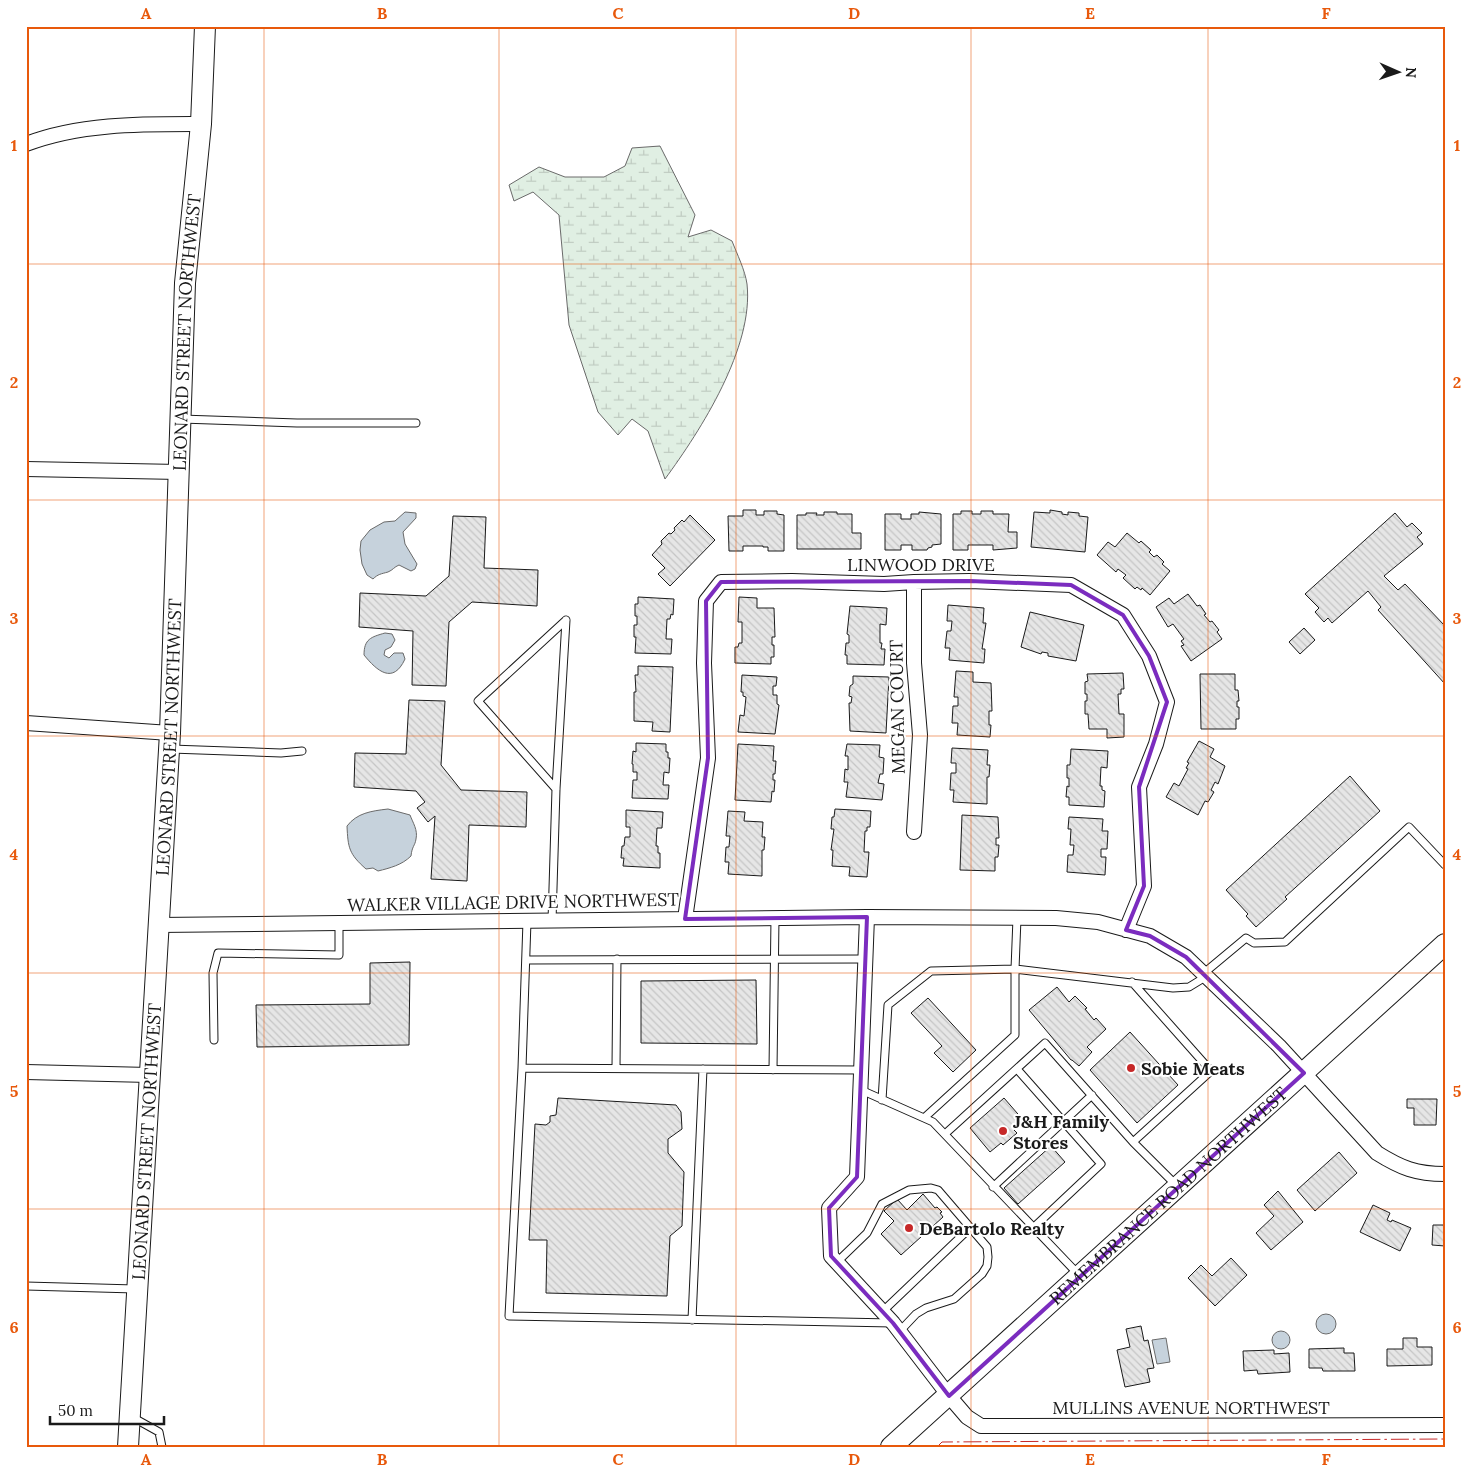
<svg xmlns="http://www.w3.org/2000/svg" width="1471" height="1473" viewBox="0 0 1471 1473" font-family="Lora,serif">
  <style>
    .wetland { fill: url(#wetland-marsh); stroke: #6a6a6a }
    .water { fill: #c6d2dc; stroke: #6a6a6a }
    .building { fill: url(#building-back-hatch); stroke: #1a1a1a }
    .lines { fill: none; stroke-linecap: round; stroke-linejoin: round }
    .service-casing { stroke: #1a1a1a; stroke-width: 9 }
    .minor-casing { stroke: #1a1a1a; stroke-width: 16 }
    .secondary-casing { stroke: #1a1a1a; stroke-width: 22 }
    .service { stroke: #fff; stroke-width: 7 }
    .minor { stroke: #fff; stroke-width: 14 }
    .secondary { stroke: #fff; stroke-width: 20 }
    .power { stroke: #c62828; stroke-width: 1; stroke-dasharray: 18 4 2.5 4; stroke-linecap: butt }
    .marked { fill: none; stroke: #7b2cbf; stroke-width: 4; stroke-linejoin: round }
    .grid { fill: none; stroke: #e8590c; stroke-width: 1; stroke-opacity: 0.55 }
    .poi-dot { fill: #c62828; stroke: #fff; stroke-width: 2 }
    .labels { text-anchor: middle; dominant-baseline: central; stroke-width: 4; stroke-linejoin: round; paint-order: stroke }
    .street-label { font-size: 18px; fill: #1a1a1a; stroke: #fff }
    .poi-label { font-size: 18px; font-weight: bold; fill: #1a1a1a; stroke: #fff; text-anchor: start }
    .neatline { fill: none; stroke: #e8590c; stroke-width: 2 }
    .grid-label { font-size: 16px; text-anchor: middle; font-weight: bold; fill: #e8590c }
  </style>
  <defs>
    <pattern id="wetland-marsh" width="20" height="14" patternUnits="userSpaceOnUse" patternTransform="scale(1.25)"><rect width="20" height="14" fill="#e0efe3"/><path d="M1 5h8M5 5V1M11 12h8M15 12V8" fill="none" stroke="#c0ccc2"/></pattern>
    <pattern id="building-back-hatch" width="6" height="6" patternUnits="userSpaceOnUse" patternTransform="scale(1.25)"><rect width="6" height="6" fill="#e6e6e6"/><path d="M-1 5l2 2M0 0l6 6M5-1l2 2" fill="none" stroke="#c5c5c5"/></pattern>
  </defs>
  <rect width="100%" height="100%" fill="#fff"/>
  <path class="wetland" d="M660 146 695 215 688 237 711 230 732 241C737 254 745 270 747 284 754 347 701 430 665 479L648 431 632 419 618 435 598 412 569 325 559 215 533 192 514 201 509 185 539 167 565 177H604L625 166 632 148Z"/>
  <path class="water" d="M405 512 416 513V518L403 532 405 544 417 564 415 569 411 571 399 565C394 567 393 570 388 572 381 574 378 574 373 579L367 575 362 564 360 550 361 541 370 530 384 522 395 521Z
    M385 633 392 634 395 640 391 647 385 650 384 655 389 658 394 653H403L405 659C393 685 377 671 364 655 364 639 371 637 385 633Z
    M388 809 410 815C413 823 418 830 416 839 415 846 412 846 411 856 402 865 390 868 378 871L373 868 366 869C349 854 348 848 347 826 357 813 371 811 388 809Z
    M1316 1324a10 10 0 1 1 20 0a10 10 0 1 1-20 0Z
    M1272 1340a9 9 0 1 1 18 0a9 9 0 1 1-18 0Z
    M1166 1338 1170 1362 1157 1364 1152 1340Z"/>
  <path class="building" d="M743 510H756V515H764V511H777V514L784 515V551H768V547H763V546H743V551H729L728 516H743Z
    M1050 510 1062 512V514L1068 515V512L1079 513V516L1088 517 1085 552 1031 547 1034 512 1050 513Z
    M961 511H972V514H981V511H993V514H1009L1008 532H1017V548L993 550V545H968V550H953V514H961Z
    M824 512H837V514H852V533H861V549H797V515H806V513H817L816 515H824Z
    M919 512 941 514V544L932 545V547L928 548 927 550H912V545H901V550H885V514H901V519H911V514H919Z
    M1395 513 1407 527 1412 523 1422 533 1417 537 1423 544 1384 576 1398 590 1405 584 1445 626V684L1378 610 1381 607 1368 591 1332 623 1328 618 1324 622 1315 612 1319 608 1305 594Z
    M690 515 715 540 670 586 658 574 665 568 652 555 662 544 661 541 669 533 671 534 675 530 674 528 682 520 684 522Z
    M453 516 486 517 484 568 538 570 537 606 472 602 449 622 446 686 412 685 413 631 359 627 360 593 426 596 449 576Z
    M1127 533 1139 543 1141 541 1151 550 1149 552 1154 557 1157 555 1164 562 1162 564 1170 571 1150 595 1142 588 1141 590 1137 587 1135 589 1123 578 1126 575 1118 569 1116 572 1097 555 1108 542 1115 547Z
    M1188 594 1197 606 1200 605 1206 614 1204 615 1210 622 1212 621 1219 630 1217 632 1222 639 1191 661 1181 646 1184 645 1181 641 1184 639 1173 624 1168 627 1156 607 1169 598 1174 604Z
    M638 597 674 599 673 615 671 614 670 619H667L666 639H672L671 654 635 653 636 637H634V625H637V616H635V604H638Z
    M739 597 757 598V608H774L775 637H772V645H774V657H771V664L735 663V647H738L739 643H742V622H738Z
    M948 605 984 608 983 623H986L982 649H985L984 663 949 660 950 648H945L947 631H951L952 621H947Z
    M850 606 887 608 886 625 880 624V643H882L881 649H885L884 665 847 664V655H845L846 643H849V635L847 634Z
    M1030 612 1084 625 1076 661 1048 656V653L1042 652 1041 654 1021 647Z
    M1304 628 1315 640 1300 654 1289 642Z
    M638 666 673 667 670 732 652 731 653 722 634 721V692H636L635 675H638Z
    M956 671 973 672V682L991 683 992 711H989V725H991L990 737 957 735 958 723H952L953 706H958V697H954Z
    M1123 673 1124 689H1121V694H1118L1119 714H1124V737L1107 738V729H1089L1088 714H1085V701H1087V694H1085V682L1088 681 1087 674Z
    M1200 674H1235V690H1238L1239 701H1237V707H1239V719H1236V729H1201Z
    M742 675 777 677 776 686H773V695H777V704L779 705 775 734 738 732 740 715 744 716 746 697 743 696V692H741Z
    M853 676 889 677 886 733 850 731 849 703H851L852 697 849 696 850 686 853 684Z
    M409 700 445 701 441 765 461 790 527 792 526 827 469 825 467 881 431 879 435 816 428 822 417 808 425 802 416 791 354 787 355 753 406 754Z
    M1199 741 1214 749 1210 757 1225 766 1218 784 1215 782 1211 790 1214 792 1208 802 1205 801 1198 815 1166 797 1174 783 1179 786 1188 769 1186 768 1189 763 1187 762Z
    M636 743 666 744V752H668V758H670L669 773 664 772 663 785H669L668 799 632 798 633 780H637V772H633V764H632L633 751 636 752Z
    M738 744 774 746 773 761H776L775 774H773V780H775L774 792 772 791 771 802 735 800Z
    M847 744 880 745 879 757 884 758 883 774H880L878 783 884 784 882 800 846 797 848 782H844L845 769 848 770V756H845Z
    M952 748 988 750 987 765H990L989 777H987V804L953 802 954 790H950L951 773H956V763H951Z
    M1071 749 1108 751 1107 768 1101 767 1100 786H1102V790L1105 791 1104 807 1069 805V797H1066L1067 786 1069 787V778H1067V765H1070Z
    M1350 776 1380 811 1285 897 1287 899 1256 927 1246 916 1248 914 1226 890Z
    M835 809 871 811 870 827H867V831H865L864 852H869L867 877 849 876 850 867 832 866 833 850H831L834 829H831L832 817H834Z
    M626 810 663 812 662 828H657L656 846H658V853H660V868L623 866 624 858H621L622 846H624L625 837H630V827H626Z
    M728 811 745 812 744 821 763 822 762 837H765L764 850H762V876L728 874 729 862H725L726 847H729L730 836H726Z
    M962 815 998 817 999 838H996V845H999L998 857H995V871L960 870Z
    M1069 817 1103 819 1102 831H1108L1107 849H1101V857H1106L1105 875 1067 872 1068 855H1073L1074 845H1070L1071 829H1068Z
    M410 962 409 1045 257 1047 256 1005 370 1004V963Z
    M756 980 757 1044 641 1043V981Z
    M1057 987 1069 1002 1075 996 1087 1008 1085 1009 1094 1020 1096 1018 1106 1029 1087 1047 1092 1052 1079 1066 1072 1060H1071L1029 1010Z
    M928 998 976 1050 953 1072 934 1053 942 1046 911 1013Z
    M1130 1032 1178 1085 1137 1123 1090 1070Z
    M558 1098 676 1105 681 1112 682 1129 668 1139V1153L684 1172 682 1226 670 1236 667 1296 546 1293 547 1240H529L535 1124 546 1125 550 1122V1116L556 1115Z
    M1004 1098 1024 1121 1014 1130 1017 1133 1003 1145 1001 1143 990 1152 970 1128Z
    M1407 1099H1437L1436 1125H1414V1108H1407Z
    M1051 1146 1065 1162 1018 1204 1004 1188Z
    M1339 1152 1357 1173 1315 1211 1297 1190Z
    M1278 1191 1303 1222 1271 1250 1256 1233 1274 1216 1264 1205Z
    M923 1194 935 1208 937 1207 942 1212 940 1213 943 1217 901 1255 881 1234 894 1221 884 1211 897 1199 907 1210Z
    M1373 1205 1390 1213 1387 1220 1391 1222 1392 1220 1411 1228 1400 1251 1360 1232Z
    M1433 1225H1445V1246L1432 1245Z
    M1231 1258 1247 1275 1215 1306 1188 1278 1201 1265 1212 1276Z
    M1141 1326 1144 1341 1148 1340 1154 1368 1147 1369 1150 1382 1125 1387 1117 1350 1130 1347 1126 1329Z
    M1403 1338H1417V1347H1432V1365L1387 1366V1349H1403Z
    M1344 1348V1353H1354L1355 1371H1323L1322 1368H1309V1349Z
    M1274 1350V1354L1289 1353 1290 1372 1258 1374 1257 1370 1244 1371 1243 1351Z"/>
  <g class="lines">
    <g class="service-casing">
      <path id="service" d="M181 419 297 423H416
        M171 749 281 753 302 751
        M556 789 478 701 566 620
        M1017 918 1015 969 1173 988 1189 987 1207 976
        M527 921 522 1068 509 1316 893 1323
        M552 921 556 789 566 620
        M526 960 866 959
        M1204 973 1246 938 1254 943 1285 942 1409 827 1445 865
        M1132 982 1211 1071 1133 1142 1177 1186
        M214 1040 213 973 218 953 339 955V923
        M522 1068 862 1070
        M616 1068 617 959
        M1017 1069 1101 1164 1033 1228
        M773 1070 775 918
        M861 1090 933 1122 1078 1274
        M882 1100 888 1005 931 971 1015 969V1035L924 1118
        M945 1134 1045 1043 1133 1142
        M993 1187 1092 1095
        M837 1262 867 1233 882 1204 909 1190 931 1188 938 1190 987 1247 988 1257 987 1266 982 1274 954 1299 926 1308 916 1314 899 1332
        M26 1286 135 1289
        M882 1312 970 1228
        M692 1320 703 1069
        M132 1417 159 1432 162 1447"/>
    </g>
    <g class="minor-casing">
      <path id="minor" d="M26 144C81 123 143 124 201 124
        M26 469 179 472
        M26 723 170 733
        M914 832 920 735 914 663V582
        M867 917 857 1177 829 1208 831 1256 893 1323 949 1396 967 1417 981 1426H997L1445 1425
        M685 919 708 758 704 663 706 601 721 582 792 581 884 584 914 582 970 581 1071 585 1123 615 1149 656 1167 702 1156 744 1139 787 1144 886 1126 930
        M158 925 867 917 1056 918 1098 922 1150 936 1186 957 1279 1046 1377 1153C1401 1168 1416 1174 1445 1174
        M26 1072 149 1075"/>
    </g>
    <g class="secondary-casing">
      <g id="secondary">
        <path id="s1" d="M128 1447 170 733 185 283 201 124 205 26"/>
        <path id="s2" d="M891 1447 1445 944"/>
      </g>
    </g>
    <use href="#service" class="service"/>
    <use href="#minor" class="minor"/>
    <use href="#secondary" class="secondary"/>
    <path class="power" d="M937 1447 942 1442 1445 1439"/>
  </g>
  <path class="marked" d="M970 581 1071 585 1123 615 1149 656 1167 702 1139 787 1144 886 1126 930 1150 936 1186 957 1304 1073 949 1396 893 1323 831 1256 829 1208 857 1177 867 917 685 919 708 758 706 601 721 582Z"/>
  <path class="grid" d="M264 26V1447M499 26V1447M736 26V1447M971 26V1447M1208 26V1447M26 264H1445M26 500H1445M26 736H1445M26 973H1445M26 1209H1445"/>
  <g class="poi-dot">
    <circle cx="1131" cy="1068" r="5"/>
    <circle cx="1003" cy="1131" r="5"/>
    <circle cx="909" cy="1228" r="5"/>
  </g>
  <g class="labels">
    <g class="street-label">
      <text stroke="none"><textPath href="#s1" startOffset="1116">LEONARD STREET NORTHWEST</textPath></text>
      <text x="921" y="564">LINWOOD DRIVE</text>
      <text transform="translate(897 707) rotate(-91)">MEGAN COURT</text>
      <text stroke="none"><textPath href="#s1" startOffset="711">LEONARD STREET NORTHWEST</textPath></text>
      <text transform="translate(513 902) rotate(-1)">WALKER VILLAGE DRIVE NORTHWEST</text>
      <text stroke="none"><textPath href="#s1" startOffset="306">LEONARD STREET NORTHWEST</textPath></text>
      <text stroke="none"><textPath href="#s2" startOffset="374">REMEMBRANCE ROAD NORTHWEST</textPath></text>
      <text x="1191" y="1407">MULLINS AVENUE NORTHWEST</text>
    </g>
    <g class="poi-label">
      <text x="1141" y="1068">Sobie Meats</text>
      <text x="1013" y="1121">J&amp;H Family<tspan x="1013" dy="21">Stores</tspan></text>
      <text x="919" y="1228">DeBartolo Realty</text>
    </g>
  </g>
  <rect width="1471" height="1473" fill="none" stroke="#ffffff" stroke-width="55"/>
  <g transform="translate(1398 72) rotate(92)" stroke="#ffffff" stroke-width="4" paint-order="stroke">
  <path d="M0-4L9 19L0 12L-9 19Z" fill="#1a1a1a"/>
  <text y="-8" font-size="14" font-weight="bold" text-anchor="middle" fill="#1a1a1a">N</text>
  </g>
  <path d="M50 1416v8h114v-8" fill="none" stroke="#1a1a1a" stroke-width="2.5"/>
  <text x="58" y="1416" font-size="15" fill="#1a1a1a" stroke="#ffffff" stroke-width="4" paint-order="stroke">50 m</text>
  <rect x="28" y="28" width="1416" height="1418" class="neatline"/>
  <g class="grid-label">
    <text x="146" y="19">A</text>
    <text x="382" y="19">B</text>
    <text x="618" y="19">C</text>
    <text x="854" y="19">D</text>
    <text x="1090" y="19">E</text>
    <text x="1326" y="19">F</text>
    <text x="14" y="151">1</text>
    <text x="1457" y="151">1</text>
    <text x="14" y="388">2</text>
    <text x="1457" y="388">2</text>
    <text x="14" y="624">3</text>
    <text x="1457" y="624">3</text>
    <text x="14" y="860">4</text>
    <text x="1457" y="860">4</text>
    <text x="14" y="1097">5</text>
    <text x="1457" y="1097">5</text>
    <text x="14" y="1333">6</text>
    <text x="1457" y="1333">6</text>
    <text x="146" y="1465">A</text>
    <text x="382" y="1465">B</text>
    <text x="618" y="1465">C</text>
    <text x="854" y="1465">D</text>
    <text x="1090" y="1465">E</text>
    <text x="1326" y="1465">F</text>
  </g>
</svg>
